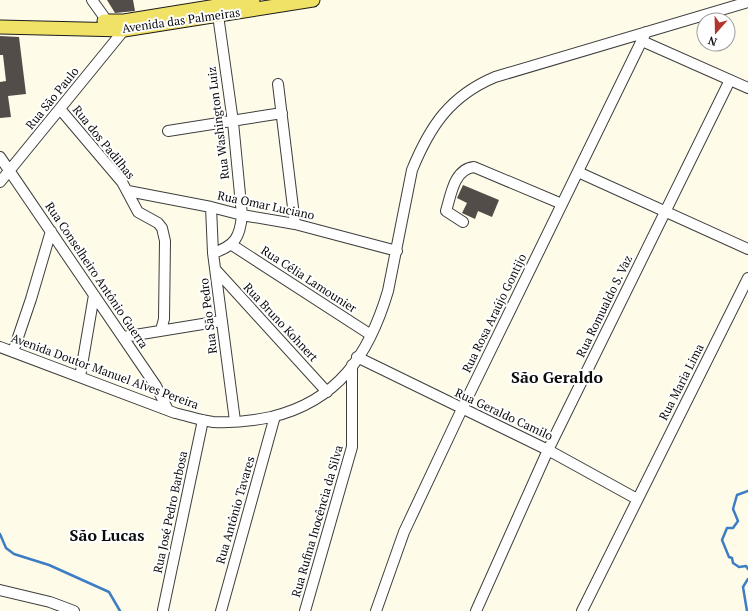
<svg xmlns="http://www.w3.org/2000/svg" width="748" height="611" viewBox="0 0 748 611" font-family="'PT Serif',serif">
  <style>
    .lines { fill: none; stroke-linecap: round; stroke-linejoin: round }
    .stream { stroke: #3d7dc4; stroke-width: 2.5 }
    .building { fill: #524d48 }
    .minor-casing { stroke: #3e3e3e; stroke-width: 12 }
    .major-casing { stroke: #1c1c1c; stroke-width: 15 }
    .minor { stroke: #fff; stroke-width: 10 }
    .major { stroke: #f0e167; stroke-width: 13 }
    .labels { text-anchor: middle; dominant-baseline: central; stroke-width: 4; stroke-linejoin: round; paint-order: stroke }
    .street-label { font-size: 12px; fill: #0b0b0b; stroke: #fff }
    .district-label { font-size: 16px; font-weight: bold; fill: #0b0b0b; stroke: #fff }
  </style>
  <rect width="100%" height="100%" fill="#fefce9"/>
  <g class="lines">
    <path class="stream" d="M748 491 737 495 733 509 738 521 733 528H727L722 540 729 557 732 558 733 563 739 567 746 566 748 569
      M0 534 6 548 14 554 49 565 109 592 120 611
      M747 611 743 587 748 579"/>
  </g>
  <path class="building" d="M107 0H133L135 11 115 13Z
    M0 36 19 37 26 94 8 96 11 117 0 118V82L6 81 3 55H0Z
    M463 185 499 200 492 217 478 211 475 219 462 213 467 203 457 198Z"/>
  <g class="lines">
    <g class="minor-casing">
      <path id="minor" d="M92 0 107 21
        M642 41 748 88
        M278 84 295 224
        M60 109 122 182 138 212 158 223 162 228 165 241 164 319 161 330
        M168 131 282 113
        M0 157 156 386 168 410
        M578 172 748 249
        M0 182 124 30
        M128 191 211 207 242 215 295 224 397 251
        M211 207 213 253 235 421
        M463 222 446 211C451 195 454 169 474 167L562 204
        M232 245 371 335
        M213 253C235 246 240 237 242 215L233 122 217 8
        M215 269 327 392
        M123 337 221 321
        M0 347 175 413C188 416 200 420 213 422 232 423 252 421 271 417 338 401 369 355 388 291L412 170C430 126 450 96 495 77L748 2
        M13 352 31 299 51 231
        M357 357 548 450 637 499
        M80 377 94 295
        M0 590 50 602 74 611
        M163 610 203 420
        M221 611 275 416
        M305 611 352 447V365
        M376 611 404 532 462 409 646 32
        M476 611 548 450 730 80
        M582 611 748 278"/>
    </g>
    <g class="major-casing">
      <path id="major" d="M104 21H124L253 0
        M0 27 124 30 313 0"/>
    </g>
    <use href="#minor" class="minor"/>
    <use href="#major" class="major"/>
  </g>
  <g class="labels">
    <g class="street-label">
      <text transform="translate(181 20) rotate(-8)">Avenida das Palmeiras</text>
      <text transform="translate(52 98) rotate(-51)">Rua São Paulo</text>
      <text transform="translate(218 123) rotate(-97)">Rua Washington Luiz</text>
      <text transform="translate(104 142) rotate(51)">Rua dos Padilhas</text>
      <text transform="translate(266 205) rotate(12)">Rua Omar Luciano</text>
      <text transform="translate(97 275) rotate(56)">Rua Conselheiro Antônio Guerra</text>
      <text transform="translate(309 279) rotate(33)">Rua Célia Lamounier</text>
      <text transform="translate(604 306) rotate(-64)">Rua Romualdo S. Vaz</text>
      <text transform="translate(494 313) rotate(-64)">Rua Rosa Araújo Gontijo</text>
      <text transform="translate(208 316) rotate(-97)">Rua São Pedro</text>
      <text transform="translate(281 322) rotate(47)">Rua Bruno Kohnert</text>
      <text transform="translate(105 371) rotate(20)">Avenida Doutor Manuel Alves Pereira</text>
      <text transform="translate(681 382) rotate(-63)">Rua Maria Lima</text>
      <text transform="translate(504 414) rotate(25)">Rua Geraldo Camilo</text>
      <text transform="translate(235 510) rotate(-74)">Rua Antônio Tavares</text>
      <text transform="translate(170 512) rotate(-78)">Rua José Pedro Barbosa</text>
      <text transform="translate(317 521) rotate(-74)">Rua Rufina Inocência da Silva</text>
    </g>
    <g class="district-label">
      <text x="557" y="377">São Geraldo</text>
      <text x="107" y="535">São Lucas</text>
    </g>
  </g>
  <g transform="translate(716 32) rotate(200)"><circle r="19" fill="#ffffff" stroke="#9d9d9d"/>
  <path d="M0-3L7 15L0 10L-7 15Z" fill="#b1372c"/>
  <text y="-6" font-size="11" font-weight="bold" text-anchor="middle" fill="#0b0b0b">N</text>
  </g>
</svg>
